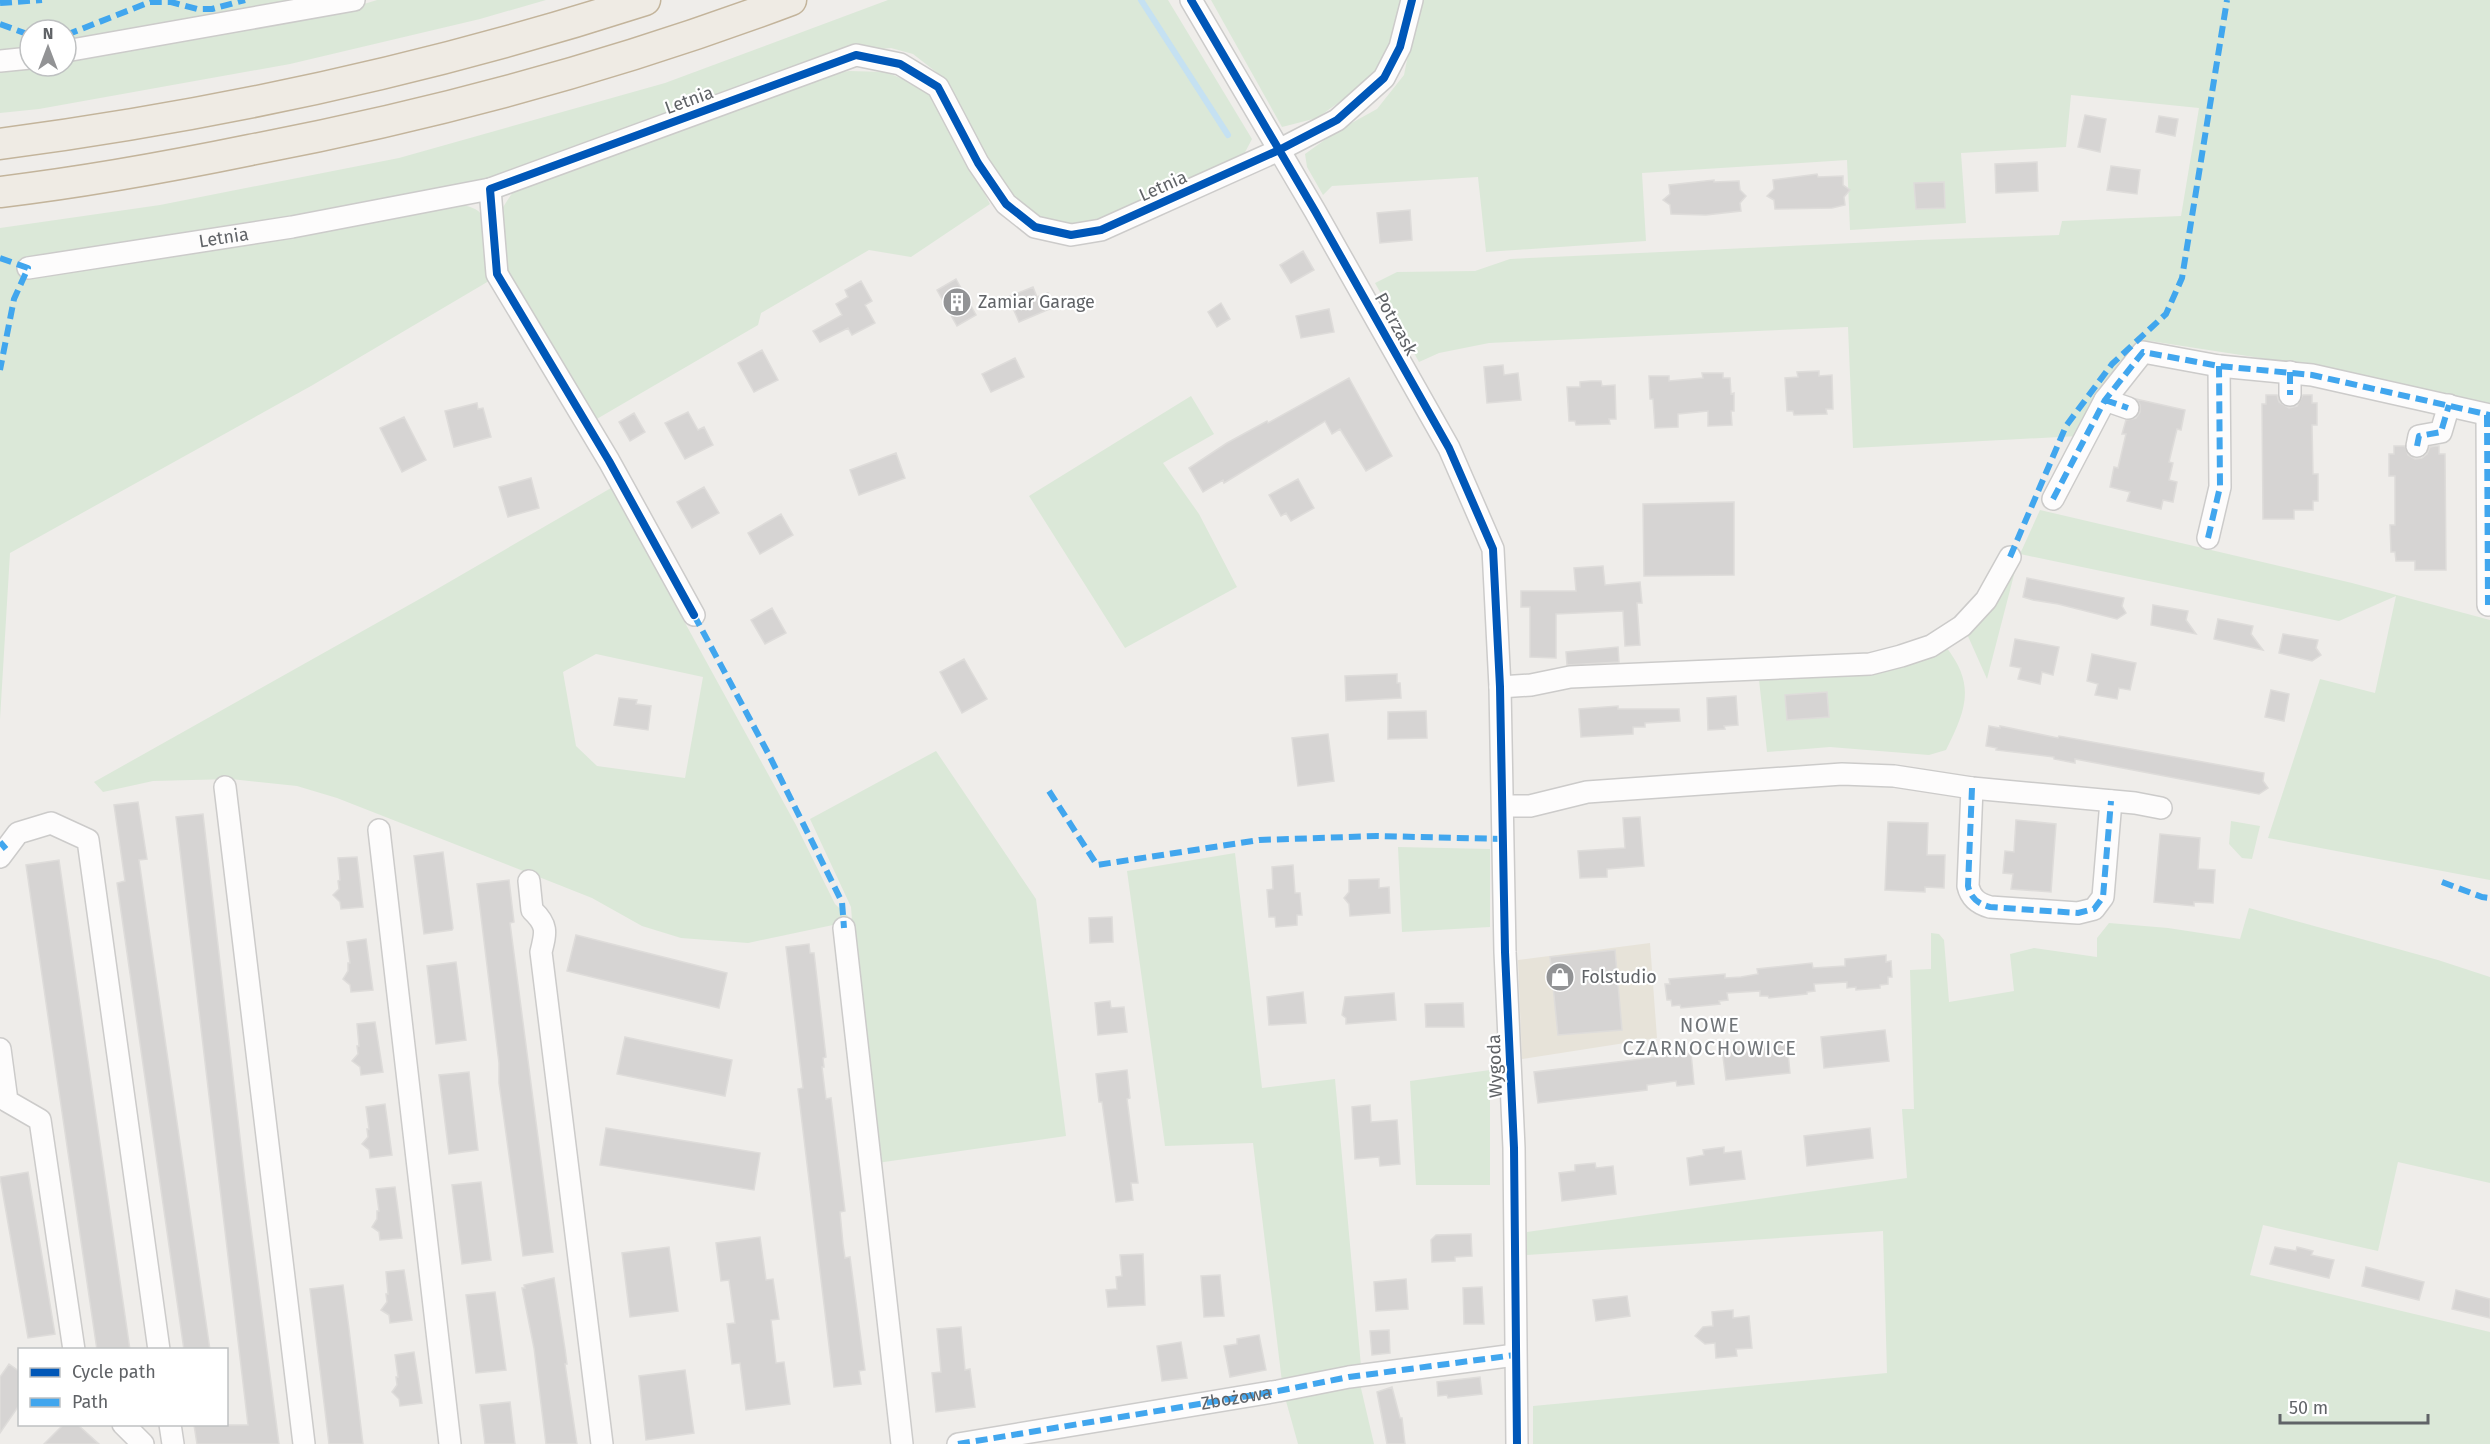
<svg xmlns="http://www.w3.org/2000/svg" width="2490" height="1444" viewBox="0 0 2490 1444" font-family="'Fira Sans',sans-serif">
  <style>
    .commercial { fill: #e7e3d9 }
    .green { fill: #dbe8d8; fill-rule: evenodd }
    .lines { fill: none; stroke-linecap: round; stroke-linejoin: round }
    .stream { stroke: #c5e1f2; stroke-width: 6 }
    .building { fill: #d6d4d3; stroke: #dedcda; stroke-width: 1.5 }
    .minor-casing { stroke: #cccbca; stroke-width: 24 }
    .highway-casing { stroke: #c3b49b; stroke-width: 33 }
    .minor { stroke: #fdfcfc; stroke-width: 21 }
    .highway { stroke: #efebe4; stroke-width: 30 }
    .quiet { stroke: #41a6ee; stroke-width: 6; stroke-dasharray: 12 6; stroke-linecap: butt }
    .cycleway-casing { stroke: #fff; stroke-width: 11 }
    .cycleway { stroke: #0057b8; stroke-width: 8 }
    .labels { text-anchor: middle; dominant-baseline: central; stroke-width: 4.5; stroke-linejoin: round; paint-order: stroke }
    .street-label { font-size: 18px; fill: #606367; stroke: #fff }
    .poi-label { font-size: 18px; fill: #606367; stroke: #fff; text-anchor: start }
    .neighbourhood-label { font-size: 20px; letter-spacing: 1.5px; fill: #717579; stroke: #fff }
  </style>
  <rect width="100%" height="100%" fill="#efedea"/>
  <path class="commercial" d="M1650 943 1657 1038 1522 1059 1518 960Z"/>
  <path class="green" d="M0 0H291L233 10 219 18 66 45V30H30V52L0 55Z
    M377 0H546L480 19 290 64 39 109 0 113V66H66V56L364 4Z
    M888 0H1168L1252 139 1242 158 1097 224H1052L1016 204 999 182 940 75 913 54 891 48 860 51 780 74 480 181 453 203C493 210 481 217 484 250 485 259 491 269 494 278L311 386 10 553 0 719V228L160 205 399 158 665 83Z
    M1211 0H1402L1388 57 1362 86 1317 118 1282 127Z
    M1419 0H2490V406L2344 371 2150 341 2092 408 2078 436 1853 448 1848 327 1489 343 1439 353 1419 362 1375 283 1397 272 1475 271 1510 259 1919 240 2059 235 2062 221 2181 216 2199 108 2071 95 2066 147 1961 153 1966 223 1850 230 1847 160 1642 173 1646 241 1486 252 1478 177 1332 186 1323 195 1307 167 1305 154 1337 131 1377 109 1404 75Z
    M849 71 886 72 919 86 938 103 990 204 911 257 869 250 761 313 758 325 595 420 502 261 500 212 514 190 819 76Z
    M1191 396 1214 434 1163 463 1199 514 1237 587 1125 648 1029 496Z
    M611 488 796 825 835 904 852 920 851 907 810 819 936 751 1036 899 1066 1136 877 1163 852 921 748 943 681 938 642 926 592 898 544 879 337 798 297 786 231 779 153 781 103 792 94 782 425 596ZM596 654 703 677 685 778 597 766 576 746 563 672Z
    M2040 510 2352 583 2490 620V880L2268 838 2320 679 2375 693 2396 596 2339 621 2020 554Z
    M2016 567 1987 679 1967 634Z
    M1946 647C1976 685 1966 710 1946 750L1929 755 1830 747 1767 752 1759 680 1873 667Z
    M2231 821 2260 826 2252 859 2242 858 2229 844Z
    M1398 847 1490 849V927L1402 932Z
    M1235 853 1262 1088 1335 1079 1361 1366 1282 1382 1253 1143 1165 1146 1127 871Z
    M2249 908 2438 960 2490 977V1183L2398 1162 2378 1251 2263 1225 2250 1275 2490 1332V1444H1533V1406L1887 1373 1883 1231 1527 1255V1232L1907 1178 1902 1109H1914L1910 970 1931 969V933L1939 934 1944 940 1949 1002 2014 991 2010 954 2034 948 2097 957V938L2109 923 2168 928 2240 939Z
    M1490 1070V1185H1416L1410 1081Z
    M1360 1384 1374 1444H1298L1286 1401Z"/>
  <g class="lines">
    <path class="stream" d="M1141 0 1228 135"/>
  </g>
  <path class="building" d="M2085 115 2106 119 2100 152 2078 147Z
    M2159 116 2178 119 2175 136 2156 132Z
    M2037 162 2038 191 1996 193 1995 164Z
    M2111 166 2140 170 2137 194 2107 190Z
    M1817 174 1818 177 1843 176V185L1850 190 1844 197 1845 205 1832 208 1775 209 1774 200 1767 196 1774 189 1773 180Z
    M1714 180V182L1739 181 1740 190 1746 196 1740 203 1741 211 1706 215 1671 214 1670 205 1663 200 1670 194 1669 185Z
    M1944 182 1945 208 1916 209 1914 183Z
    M1410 210 1412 240 1380 243 1377 213Z
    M1303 251 1314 270 1291 283 1280 265Z
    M956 279 976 315 957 326 937 290Z
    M861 281 872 301 865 305 875 323 852 335 848 328 820 342 813 331 842 315 836 304 848 297 845 290Z
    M1033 287 1037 297 1048 293 1054 307 1019 322 1008 297Z
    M1221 303 1230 319 1217 327 1208 312Z
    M1329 309 1334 332 1301 338 1296 316Z
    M762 350 778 380 754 392 738 363Z
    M1015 358 1024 377 991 392 982 374Z
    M1503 365 1504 375 1518 373 1521 400 1487 403 1484 367Z
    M1819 371V376L1832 375 1833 409H1826L1827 414 1794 415 1793 411H1787L1785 378 1798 377 1797 372Z
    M1702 373H1723V378H1730L1731 394 1734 393V411H1731L1732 425 1708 426V411L1678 414V427L1655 428 1653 399H1650L1649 376H1669V381L1703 378Z
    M1349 378 1392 456 1366 471 1340 429 1332 434 1325 421 1224 483 1223 480 1203 492 1189 468 1227 443 1267 421 1268 423Z
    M1591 381H1601L1602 386 1615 385 1616 419H1609L1610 424 1576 425 1575 421H1569L1567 387H1580V382Z
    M2266 395H2277L2279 402 2289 408 2297 406 2303 395H2312V403H2317V425H2312L2313 474H2318V501H2313V510H2294V519H2263L2262 404H2266Z
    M2136 399 2185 410 2181 430 2177 429 2169 462 2173 463 2169 480 2177 482 2173 502 2163 500 2161 509 2127 501 2130 492 2110 487 2114 467 2118 468 2126 434H2122L2126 420 2136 418 2140 412V405Z
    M477 403 478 409 483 408 491 437 454 447 445 411Z
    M688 412 698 430 704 427 713 445 685 459 665 423Z
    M634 413 645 432 630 441 619 422Z
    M404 417 426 460 402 472 380 428Z
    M2394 446H2405L2408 455 2415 459 2422 458 2427 454 2430 447 2435 446H2439V454H2445L2446 570H2415V561H2396L2395 552H2391L2390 525H2395V476H2389V454H2394Z
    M896 453 905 478 859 495 850 470Z
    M531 478 539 508 508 517 499 487Z
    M1298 479 1314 508 1291 521 1286 513 1281 516 1269 495Z
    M704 487 719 513 692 528 677 502Z
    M1734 502V575L1644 576 1643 504Z
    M781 514 793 535 760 554 748 533Z
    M1603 566 1605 585 1640 582 1642 603H1637L1640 645 1625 646 1623 611 1556 614V658L1530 657V607H1521V591H1576L1574 568Z
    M2027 578 2124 598 2122 606 2126 613 2117 619 2058 604 2033 600 2023 597Z
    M2153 605 2188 611 2186 620 2196 634 2151 625Z
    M772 608 786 633 765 644 751 620Z
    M2218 619 2253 626 2251 634 2263 650 2214 639Z
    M2283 634 2318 640 2316 648 2321 655 2312 661 2279 653Z
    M2015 639 2059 647 2053 675 2042 672 2040 684 2018 679 2021 668 2010 666Z
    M1618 647 1619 662 1567 665 1566 652Z
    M2092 654 2136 663 2130 690 2119 688 2117 699 2095 695 2098 684 2087 681Z
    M964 659 987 699 962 713 940 672Z
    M1397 674V683H1400L1401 698 1346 701 1345 676Z
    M2271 690 2289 694 2284 721 2265 717Z
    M1827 692 1829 717 1787 720 1785 695Z
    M1736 696 1738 725 1724 726 1725 729 1708 730 1707 698Z
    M619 698 637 700 636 704 651 706 648 730 614 725Z
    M1618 706V709H1679L1680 721 1645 723V727H1633V734L1581 737 1579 709Z
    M1426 711 1427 738 1388 739V712Z
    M1989 726 2000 728V726L2058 738 2059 736 2264 773 2263 781 2268 788 2259 794 2075 759V763L2054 759V757L1996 750 1997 748 1986 746Z
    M1328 734 1334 781 1298 786 1292 738Z
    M138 802 147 859 139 860 210 1350H184L117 883 125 881 114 805Z
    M203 814 245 1181 279 1444H197L194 1425H248L176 817Z
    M1640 817 1644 866 1607 869V877L1580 878 1578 851 1625 848 1623 818Z
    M2016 820 2056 824 2051 892 2011 889 2013 874 2003 873 2005 851 2014 852Z
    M1888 822 1928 823 1927 855H1945L1944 888 1925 887V892L1885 890Z
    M2160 834 2200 838 2198 869 2215 870 2213 903 2194 902V906L2154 902Z
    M443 852 453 928 452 930 424 934 414 856Z
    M357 857 363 907 341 909 340 902 333 895 339 889 338 881 340 880 338 858Z
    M59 860 84 1033 130 1350H97L51 1037 26 865Z
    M1293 865 1295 893H1300L1302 915H1297V925L1276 927 1275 917H1269L1267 890 1273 889 1272 867Z
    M1379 879V888L1389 887 1390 913 1350 916 1349 904 1344 898 1349 892V880Z
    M509 880 514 922 510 923 553 1252 523 1256 499 1083V1063L477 884Z
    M1112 917 1113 942 1090 943 1089 918Z
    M576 935 727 973 719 1008 567 971Z
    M366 939 373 990 351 992 350 985 343 979 348 971V963H350L347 942Z
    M809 944 810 953H814L826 1057 823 1058 824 1067H822L826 1099 831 1098 845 1211 840 1212 843 1244 845 1258 850 1257 865 1370 859 1371 861 1384 834 1387 798 1089 803 1088 786 947Z
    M1615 950 1622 1030 1558 1035 1550 957Z
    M1886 955V962L1891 961 1892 977H1888V984L1880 985V988L1856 990V987L1847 988V982L1814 984 1815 991 1807 992V994L1769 998 1768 996H1760V991L1727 993 1728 1000 1719 1001 1720 1004 1681 1008 1680 1005 1672 1006 1671 1000H1667L1665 984H1670L1669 979 1725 974V978L1741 977 1758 974 1757 969 1812 963 1813 968 1845 966V959Z
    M456 962 466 1040 436 1044 427 966Z
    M1303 992 1306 1023 1269 1025 1267 997Z
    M1394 993 1396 1020 1346 1024V1018L1342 1015 1345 997Z
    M1110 1001 1111 1008 1124 1007 1127 1032 1098 1035 1095 1003Z
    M1463 1003 1464 1027H1426L1425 1004Z
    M375 1022 383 1072 361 1075 360 1067 352 1061 358 1054 357 1046H359L357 1024Z
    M1885 1030 1889 1061 1824 1068 1821 1037Z
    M625 1037 732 1060 725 1096 617 1074Z
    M1787 1042 1790 1073 1726 1080 1722 1049Z
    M1691 1053 1694 1084 1677 1086 1676 1081 1647 1085V1090L1538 1103 1534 1072Z
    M1127 1070 1130 1098 1127 1099 1138 1183H1131L1133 1200 1116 1202 1102 1102H1099L1096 1074Z
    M469 1072 478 1150 449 1154 439 1075Z
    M385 1104 392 1155 370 1158 369 1150 362 1144 368 1137 367 1129H369L366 1107Z
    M1370 1105 1371 1122 1397 1120 1400 1164 1380 1166 1379 1157 1355 1159 1352 1107Z
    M606 1128 760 1153 754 1190 600 1165Z
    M1870 1128 1873 1158 1807 1166 1804 1136Z
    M1724 1147V1153L1741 1151 1745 1179 1690 1185 1687 1158 1704 1155 1703 1150Z
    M1595 1163 1596 1168 1613 1166 1616 1194 1562 1201 1559 1173 1575 1171V1165Z
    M28 1172 55 1334 28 1338 0 1177Z
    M481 1182 491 1260 462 1264 452 1185Z
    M395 1187 402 1238 380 1240 379 1232 372 1227 377 1219V1211H379L376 1189Z
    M1471 1234 1472 1256 1455 1257V1261L1432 1262 1431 1240 1436 1235Z
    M760 1237 766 1280 773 1279 779 1319 771 1320 776 1363 784 1362 790 1404 746 1410 740 1363 732 1364 727 1324 735 1323 729 1280 721 1281 716 1243Z
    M669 1247 678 1311 630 1317 622 1253Z
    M2275 1247 2296 1251 2297 1247 2313 1251 2311 1255 2334 1260 2329 1278 2270 1264Z
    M1143 1254 1145 1305 1108 1307 1106 1290 1117 1289 1116 1277 1122 1276 1120 1255Z
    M2366 1267 2424 1282 2419 1300 2362 1286Z
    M404 1270 412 1320 390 1323 389 1315 381 1310 387 1302 386 1294H388L386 1272Z
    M1220 1275 1224 1316 1204 1317 1201 1276Z
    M554 1278 565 1349 567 1364H565L577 1444H546L534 1348 522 1288H525L524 1285Z
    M1406 1279 1408 1309 1376 1311 1374 1282Z
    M343 1285 349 1329 363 1444H329L321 1378 310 1289Z
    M1482 1287 1484 1324H1464L1463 1288Z
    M2456 1290 2490 1299V1318L2452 1309Z
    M495 1292 506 1370 476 1373 466 1295Z
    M1627 1296 1630 1316 1596 1321 1593 1300Z
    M1733 1310V1318L1749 1316 1752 1348 1736 1349 1737 1356 1716 1358 1715 1343 1705 1344 1695 1336 1703 1327 1713 1326 1712 1312Z
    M961 1327 965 1370 970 1369 975 1407 936 1412 932 1373 941 1372 937 1329Z
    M1389 1330 1390 1353 1372 1355 1370 1331Z
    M1259 1335 1266 1370 1230 1377 1224 1346 1237 1344V1339Z
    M1181 1342 1187 1378 1162 1381 1157 1346Z
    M414 1352 422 1403 400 1406 399 1399 392 1392 397 1385 396 1377H398L395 1355Z
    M9 1364 20 1372V1404L0 1433V1377Z
    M685 1370 694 1433 646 1440 639 1376Z
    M1480 1377 1482 1394 1448 1398 1447 1395 1438 1396 1437 1382Z
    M1392 1387 1400 1418H1402L1405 1444H1387L1377 1392Z
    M510 1402 515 1444H485L480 1405Z
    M63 1425H78L99 1444H44Z"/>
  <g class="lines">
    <g class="minor-casing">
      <g id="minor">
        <path d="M1191 0 1315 211 1449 448 1493 549 1500 687 1505 952 1514 1148 1517 1444"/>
        <path d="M66 51 354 0"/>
        <path d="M0 61 30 58"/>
        <path d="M490 189 497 274 609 461 694 615"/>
        <path id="s1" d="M28 268 292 227 490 189 856 55 900 64 938 87 978 163 1006 204 1035 227 1071 235 1101 230 1279 150 1337 120 1384 78 1400 47 1412 0"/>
        <path d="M2290 372V395"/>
        <path d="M2105 400 2128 408"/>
        <path d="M2487 415 2488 605"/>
        <path d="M2417 446 2419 436 2441 432 2449 405"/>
        <path d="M2053 499 2105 400 2143 352 2219 366 2312 375 2490 415"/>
        <path d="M2208 538 2220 487 2219 366"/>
        <path d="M1500 687 1531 685 1570 677 1870 664 1901 656 1931 646 1962 626 1986 600 2010 557"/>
        <path d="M225 787 304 1444"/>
        <path d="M1972 788 1968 886C1971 899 1979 904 1990 907L2078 913 2094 909 2103 897 2111 801"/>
        <path d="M1504 806H1530L1587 792 1842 774 1894 776 1972 788 2135 803 2161 808"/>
        <path d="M379 830 450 1444"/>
        <path d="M0 857 18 833 51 823 88 840 159 1350"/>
        <path d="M529 881 532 910C548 925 546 932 541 952L602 1444"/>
        <path d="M844 928 902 1444"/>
        <path d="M0 1049 7 1101 40 1120 74 1350"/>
        <path d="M123 1424 143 1444"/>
        <path d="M170 1424 173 1444"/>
        <path id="s2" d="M958 1444 1278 1391 1349 1377 1515 1355"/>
      </g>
    </g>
    <g class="highway-casing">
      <path id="highway" d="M0 144C219 115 435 68 645 0
        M0 192C84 182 167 167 250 150 433 115 616 66 791 0"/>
    </g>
    <use href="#minor" class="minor"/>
    <use href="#highway" class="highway"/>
    <path class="quiet" d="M0 3 42 0
      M0 24 30 35
      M66 35 150 2H171L197 9H212L245 0
      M0 258 28 268 14 299 0 370
      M2290 372V395
      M2105 400 2128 408
      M2487 415 2488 605
      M2417 446 2419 436 2441 432 2449 405
      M2053 499 2105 400 2143 352 2219 366 2312 375 2490 415
      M2208 538 2220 487 2219 366
      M2010 557 2066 426 2112 364 2166 314 2182 278 2227 0
      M694 615 768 753 842 902 844 928
      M1972 788 1968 886C1971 899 1979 904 1990 907L2078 913 2094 909 2103 897 2111 801
      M1049 791 1097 865 1259 840 1377 836 1503 839
      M0 842 6 849
      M2442 882 2482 897 2490 898
      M958 1444 1278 1391 1349 1377 1515 1355"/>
    <g class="cycleway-casing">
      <path id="cycleway" d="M1191 0 1315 211 1449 448 1493 549 1500 687 1505 952 1514 1148 1517 1444
        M694 615 609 461 497 274 490 189 856 55 900 64 938 87 978 163 1006 204 1035 227 1071 235 1101 230 1279 150 1337 120 1384 78 1400 47 1412 0"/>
    </g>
    <use href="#cycleway" class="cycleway"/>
  </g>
  <defs>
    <g id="building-disc" transform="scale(1.5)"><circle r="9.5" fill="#929395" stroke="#fff"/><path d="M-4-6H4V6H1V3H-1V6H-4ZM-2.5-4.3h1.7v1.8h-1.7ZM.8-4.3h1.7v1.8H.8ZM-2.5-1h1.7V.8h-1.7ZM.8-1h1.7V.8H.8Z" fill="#fff"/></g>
    <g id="shop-disc" transform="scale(1.5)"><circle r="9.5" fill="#929395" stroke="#fff"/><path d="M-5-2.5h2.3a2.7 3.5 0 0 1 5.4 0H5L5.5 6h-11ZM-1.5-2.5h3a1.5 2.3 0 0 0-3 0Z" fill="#fff"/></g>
  </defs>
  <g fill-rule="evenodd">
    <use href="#building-disc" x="957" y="302"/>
    <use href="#shop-disc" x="1560" y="977"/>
  </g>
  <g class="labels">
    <g class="street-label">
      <text transform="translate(689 100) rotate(-20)">Letnia</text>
      <text transform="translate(1163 186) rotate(-24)">Letnia</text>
      <text stroke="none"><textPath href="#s1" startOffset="198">Letnia</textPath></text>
      <text transform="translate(1396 324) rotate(61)">Potrzask</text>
      <text transform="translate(1495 1066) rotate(-92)">Wygoda</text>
      <text stroke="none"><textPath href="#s2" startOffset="282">Zbożowa</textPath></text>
    </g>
    <g class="poi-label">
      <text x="978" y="302">Zamiar Garage</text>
      <text x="1581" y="977">Folstudio</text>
    </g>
    <g class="neighbourhood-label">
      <text x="1710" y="1025">NOWE<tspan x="1710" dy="23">CZARNOCHOWICE</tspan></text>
    </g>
  </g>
  <rect x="18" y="1348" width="210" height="78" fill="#ffffff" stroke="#bfc1c2" stroke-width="1.5"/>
  <rect x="30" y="1368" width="30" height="9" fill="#0057b8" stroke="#bfc1c2" stroke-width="1.5"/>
  <text x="72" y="1378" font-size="18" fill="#606367">Cycle path</text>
  <rect x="30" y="1398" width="30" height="9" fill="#41a6ee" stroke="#bfc1c2" stroke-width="1.5"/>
  <text x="72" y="1408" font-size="18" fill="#606367">Path</text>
  <g transform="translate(48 48)"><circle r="28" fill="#ffffff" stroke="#bfc1c2" stroke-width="1.5"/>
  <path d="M0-4.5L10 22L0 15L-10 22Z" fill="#929395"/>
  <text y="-9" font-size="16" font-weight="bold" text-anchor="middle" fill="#606367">N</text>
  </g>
  <path d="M2280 1414v9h148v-9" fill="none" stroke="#606367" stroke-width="3"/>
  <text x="2289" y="1414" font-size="18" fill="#606367" stroke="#ffffff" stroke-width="4.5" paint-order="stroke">50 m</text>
</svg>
